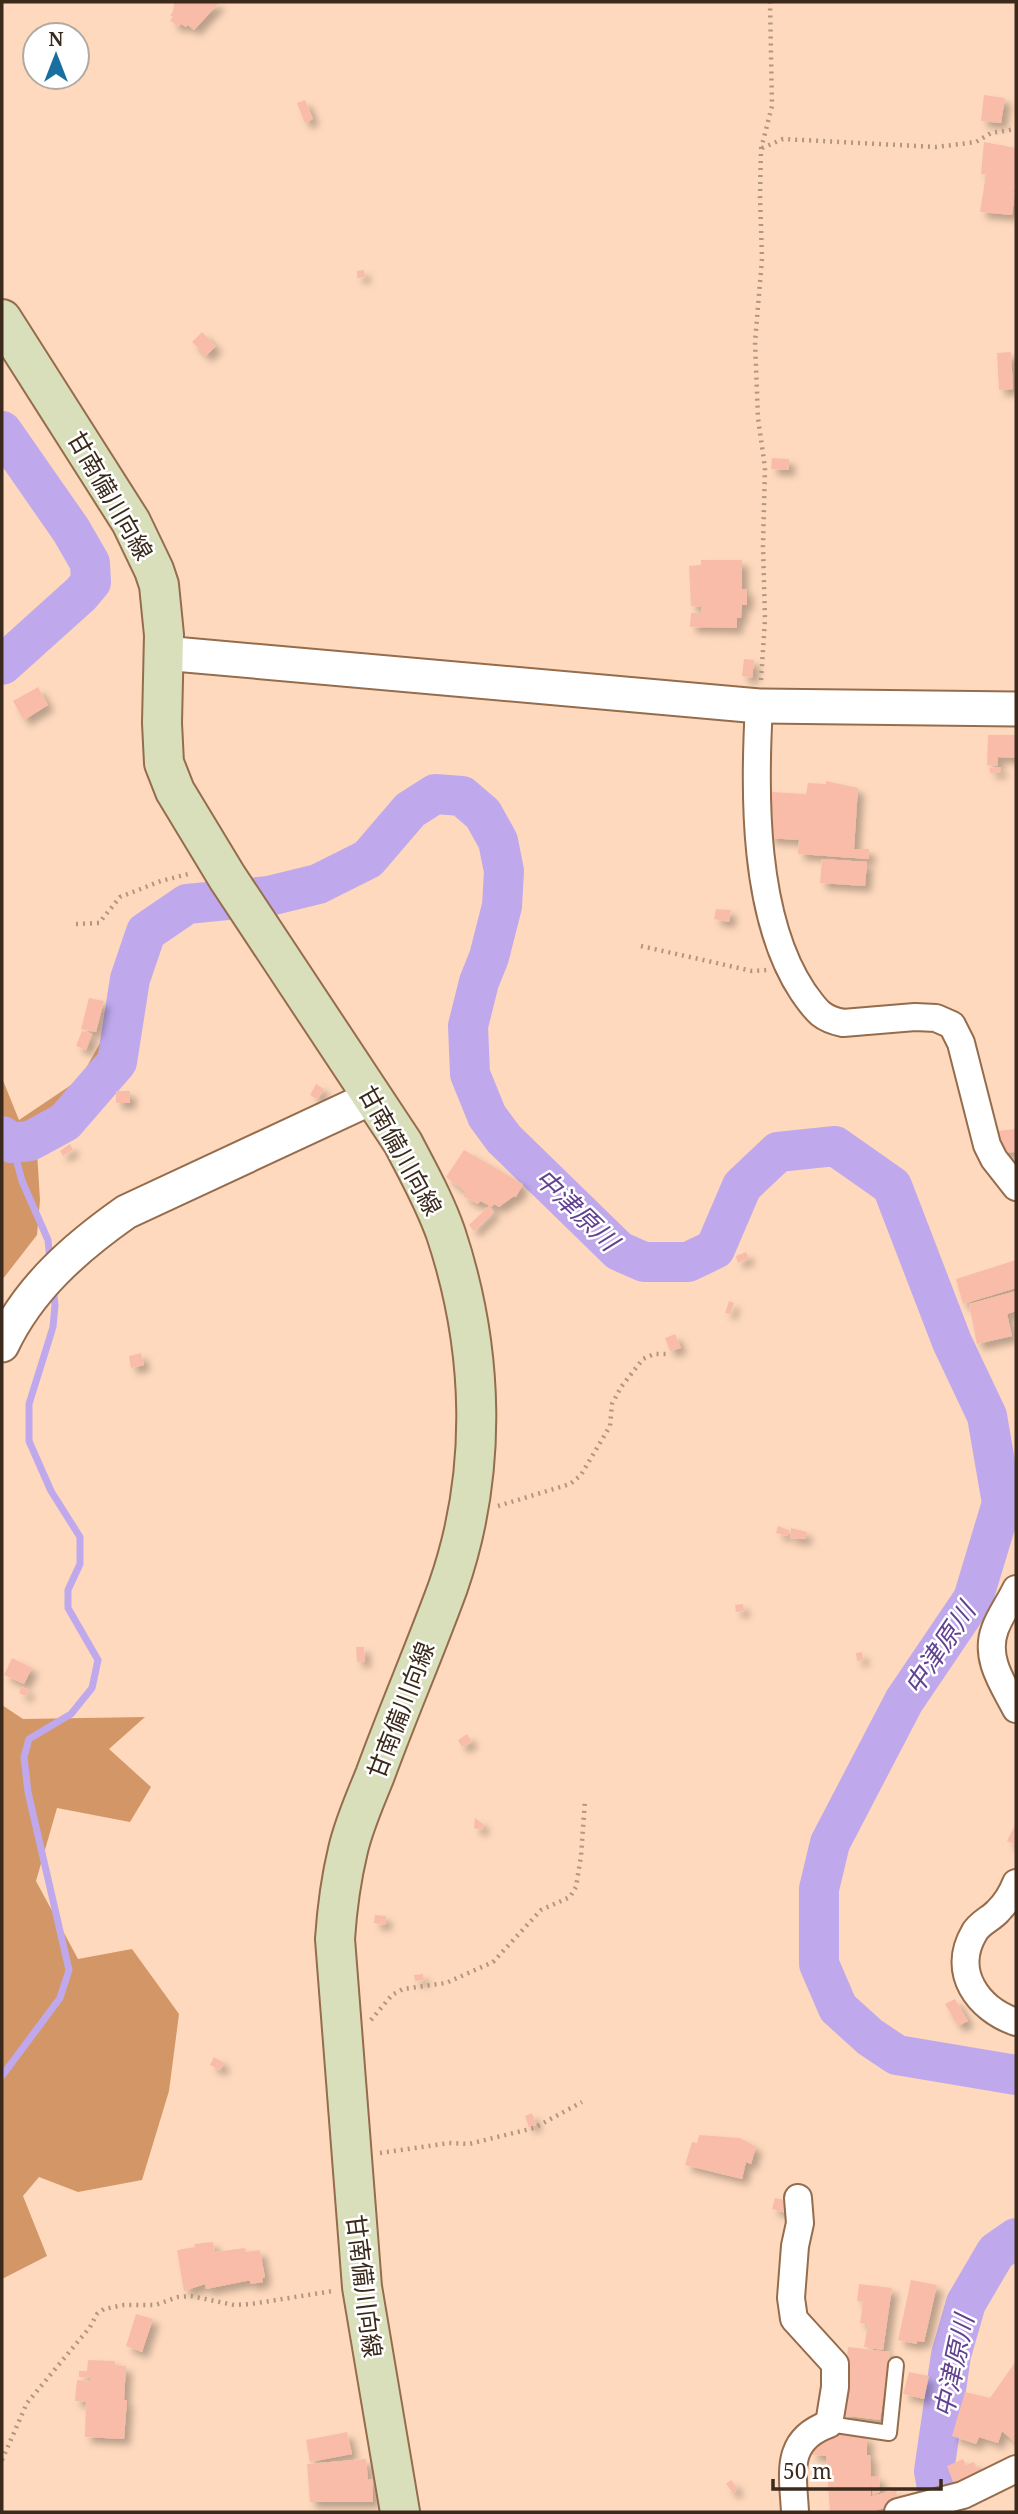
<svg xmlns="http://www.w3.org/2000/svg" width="1018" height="2514" viewBox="0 0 1018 2514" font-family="'Noto Serif','Noto Sans JP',serif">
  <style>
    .forest { fill: #d39767 }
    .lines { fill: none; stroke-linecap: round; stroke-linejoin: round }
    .stream { stroke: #bfa9ec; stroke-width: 7 }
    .river { stroke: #bfa9ec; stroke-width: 40 }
    .building { fill: #f9bca8; filter: url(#shadow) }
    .service-casing { stroke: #956c4c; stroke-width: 18 }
    .minor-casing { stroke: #956c4c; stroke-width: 30 }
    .tertiary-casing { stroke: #956c4c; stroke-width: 37 }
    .secondary-casing { stroke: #956c4c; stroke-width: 42 }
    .path { stroke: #b3967f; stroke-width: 4.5; stroke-dasharray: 2 5; stroke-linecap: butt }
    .service { stroke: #fff; stroke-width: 14 }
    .minor { stroke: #fff; stroke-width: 26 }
    .tertiary { stroke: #fff; stroke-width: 33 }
    .secondary { stroke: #d9dfbb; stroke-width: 38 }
    .labels { text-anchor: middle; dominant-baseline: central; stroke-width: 5; stroke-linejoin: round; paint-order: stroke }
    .street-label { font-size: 24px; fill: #3b2a1c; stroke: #fff }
    .water-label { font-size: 26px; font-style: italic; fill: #614291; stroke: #fff }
  </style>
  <defs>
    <filter id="shadow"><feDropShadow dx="6" dy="6" stdDeviation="3.5" flood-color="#0004"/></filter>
  </defs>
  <rect width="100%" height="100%" fill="#fed9bd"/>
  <path class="forest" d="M100 1043 106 1055 77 1097 36 1136 40 1200 37 1235 2 1280V1078L19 1120 80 1079Z
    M2 1705 23 1719 145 1717 109 1749 151 1787 130 1822 57 1808 36 1881 78 1959 132 1949 179 2014 169 2091 142 2180 78 2192 39 2177 23 2196 47 2256 2 2279Z"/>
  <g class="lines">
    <path class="stream" d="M12 1143 22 1181 48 1240 50 1261
      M2 2076 60 1998 69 1970 28 1792 24 1757 29 1739 71 1714 92 1688 98 1660 68 1608V1590L80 1564V1537L51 1491 29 1441V1404L53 1327 55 1305 53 1287"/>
    <path class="river" d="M2 431 71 530 90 563 91 582 81 594 2 665
      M2 1136 12 1143 30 1141 65 1122 117 1062 130 979 146 932 187 904 269 896 318 884 368 859 410 810 435 794 462 796 483 814 498 841 504 871 502 906 489 957 479 982 468 1026 470 1074 487 1116 504 1139 619 1251 644 1262H688L715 1249 742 1186 778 1152 835 1146 892 1186 952 1342 987 1416 1002 1503 973 1599 904 1701 830 1843 819 1889V1964L838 2008 870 2037 897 2055 1016 2075
      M941 2512 934 2471 951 2355 966 2303 996 2252 1016 2238"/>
  </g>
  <path class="building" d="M174 2H220L194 30 188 25 186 27 181 24 178 27 170 20 173 17 170 15 173 12Z
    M984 95 1005 98 1001 123 981 121Z
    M305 100 313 119 305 123 297 103Z
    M984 142 1016 148V191H1011L1015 192 1012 215 980 212 986 174H981Z
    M364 270 365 277 357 278V271Z
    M202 332 216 346 206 356 192 342Z
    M1011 352 1013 389 999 390 997 353Z
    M772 458 789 459V470L771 469Z
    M701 560H742V589H747V605H742L741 618H737V628L690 627 691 613H701V607L691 606 689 566 701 565Z
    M744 659 754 660 752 678 742 676Z
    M38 687 48 705 24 720 13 701Z
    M988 735H1016V758L998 757 997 766 987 765Z
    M1001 767V772L990 773V768Z
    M826 781 858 788 854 849H869V859L798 854 799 840 768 838 772 792 806 794 808 783 826 784Z
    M822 859 867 862 865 886 820 883Z
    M716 909 731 910 729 922 714 919Z
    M89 998 104 1001 96 1032 81 1029Z
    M82 1031 92 1034 86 1050 76 1046Z
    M316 1084 324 1089 317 1099 310 1095Z
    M116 1091H130V1103H116Z
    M1016 1129V1152L999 1153 996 1131Z
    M70 1144 73 1150 63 1156 60 1151Z
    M464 1150 523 1184 516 1197 514 1196 499 1207 494 1204 492 1207 480 1201 478 1204 463 1196 466 1192 446 1177Z
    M489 1206 494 1212 474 1231 469 1225Z
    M746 1252 749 1258 738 1263 736 1256Z
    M1016 1260V1288L963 1304 956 1279Z
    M1016 1291V1311L1007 1314 1012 1336 977 1344 969 1304Z
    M729 1301 734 1303 730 1314 725 1313Z
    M675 1334 681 1348 670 1351 665 1338Z
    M141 1353 144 1365 131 1368 129 1356Z
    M778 1526 789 1530 787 1536 776 1533Z
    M791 1528 807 1532 805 1539 790 1538Z
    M743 1604 744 1611 736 1612 735 1605Z
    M356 1647H364L365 1661 357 1662Z
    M862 1652 863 1660 857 1661 856 1653Z
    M12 1658 32 1668 24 1684 4 1675Z
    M21 1687 29 1690 26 1696 19 1693Z
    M467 1734 472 1742 462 1747 458 1740Z
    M475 1818 483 1824 482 1830 474 1828Z
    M1016 1823V1845L1007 1841Z
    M375 1915 386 1916 385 1925 374 1923Z
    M423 1974 424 1980 415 1981 414 1975Z
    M955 1999 968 2021 958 2026 945 2004Z
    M214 2057 224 2063 220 2070 210 2065Z
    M532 2113 536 2125 529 2127 525 2116Z
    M699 2135 740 2138 756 2147 751 2164 746 2162 742 2179 685 2165 692 2142 697 2143Z
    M775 2198 793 2202 790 2214 772 2209Z
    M213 2242 215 2252 245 2248 246 2252 260 2250 265 2278H262L263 2282 250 2284V2281H246L206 2289 205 2284 184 2291 177 2250 195 2247 194 2244Z
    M911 2280 937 2285 924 2342 917 2341V2344L898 2340Z
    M859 2284 892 2288 883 2350 864 2347 868 2324 860 2323 863 2302 857 2301Z
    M136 2314 153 2319 142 2352 126 2346Z
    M848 2347 890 2352 880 2420 842 2415Z
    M88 2360 115 2361V2366H126L124 2400H127L124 2439 85 2437 86 2402 75 2401 77 2380 90 2381 91 2378 79 2377V2371H87Z
    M1016 2361V2443L1002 2431 998 2443 979 2437 976 2444 952 2436 965 2392 990 2398Z
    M909 2372 929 2376 924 2399 903 2394Z
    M347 2432 352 2454 310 2462 306 2440Z
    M852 2433V2436H867V2455H870L871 2477 879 2476 880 2492 873 2495 871 2483V2495L868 2497 896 2490 899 2504 870 2512H830L826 2456 812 2455V2436Z
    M366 2459 368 2480 372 2479 373 2502H310L307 2464Z
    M963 2459 966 2465 974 2462 983 2480 956 2490 947 2466Z
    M731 2480 738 2489 733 2493 726 2484Z"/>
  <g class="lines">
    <g class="service-casing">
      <path id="service" d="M829 2424 889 2433 896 2365"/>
    </g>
    <g class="minor-casing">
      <path id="minor" d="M759 706C754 793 753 917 803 992 816 1010 820 1018 843 1023L915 1017 936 1018 952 1025 961 1043 987 1145 994 1159 1016 1187
        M1016 1589C1010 1602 1000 1615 995 1629 984 1658 1003 1684 1016 1709
        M1016 1883C1012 1893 1005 1904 998 1911 991 1919 979 1923 974 1933 951 1972 978 2009 1016 2022
        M795 2512C793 2473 784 2440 829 2424L835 2387V2364L794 2319 791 2298 795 2246 800 2223 798 2198
        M898 2512 963 2495 1016 2469"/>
    </g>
    <g class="tertiary-casing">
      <path id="tertiary" d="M163 653 759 706 1016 709
        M2 1345C29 1288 75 1248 126 1212L373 1097"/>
    </g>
    <g class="secondary-casing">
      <path id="secondary" d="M2 319 131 522 154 570 159 585 164 635 162 723 164 763 175 791 227 877 403 1143C418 1172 435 1202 446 1234 484 1349 488 1472 448 1587 425 1650 398 1712 375 1775 365 1800 354 1824 348 1850 341 1879 337 1909 335 1939L362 2287 400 2512"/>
    </g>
    <path class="path" d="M762 148 783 139 936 147 976 142 991 133 1016 129
      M761 680 765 620 763 546 765 468 758 418 755 342 762 259 760 196 761 149 772 106 770 2
      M76 924 99 923 120 897 161 881 192 873
      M641 946 752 971 767 970
      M498 1506 570 1484 581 1475 610 1426 612 1404 621 1387 643 1359 654 1354H666
      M371 2020 392 1995 403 1989 446 1983 493 1962 541 1910 570 1897 576 1887 581 1856 585 1800
      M380 2153 449 2143 469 2144 534 2128 582 2102
      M2 2460 27 2403 90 2327 97 2314 104 2309 124 2305H155L178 2297 191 2296 234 2305 251 2304 333 2291"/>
    <use href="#service" class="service"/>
    <use href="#minor" class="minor"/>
    <use href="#tertiary" class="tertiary"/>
    <use href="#secondary" class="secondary"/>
  </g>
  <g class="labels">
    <g class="street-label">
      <text transform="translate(111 495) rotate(60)">甘南備川向線</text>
      <text transform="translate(401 1150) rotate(61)">甘南備川向線</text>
      <text transform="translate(400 1710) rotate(-69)">甘南備川向線</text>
      <text transform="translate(365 2286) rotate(83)">甘南備川向線</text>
    </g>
    <g class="water-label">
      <text transform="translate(577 1209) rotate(44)">中津原川</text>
      <text transform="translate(939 1648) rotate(-56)">中津原川</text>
      <text transform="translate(953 2366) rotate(-78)">中津原川</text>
    </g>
  </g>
  <rect width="1018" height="2514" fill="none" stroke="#3b2a1c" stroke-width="7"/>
  <g transform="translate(56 56)"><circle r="33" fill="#ffffff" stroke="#b1aaa4" stroke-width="2"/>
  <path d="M0-5L12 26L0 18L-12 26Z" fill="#1970a0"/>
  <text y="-10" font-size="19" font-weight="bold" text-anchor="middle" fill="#3b2a1c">N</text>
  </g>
  <path d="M773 2479v10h168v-10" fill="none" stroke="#3b2a1c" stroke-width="3.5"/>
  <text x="783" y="2479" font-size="21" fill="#3b2a1c" stroke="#ffffff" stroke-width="5" paint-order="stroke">50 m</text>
</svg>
